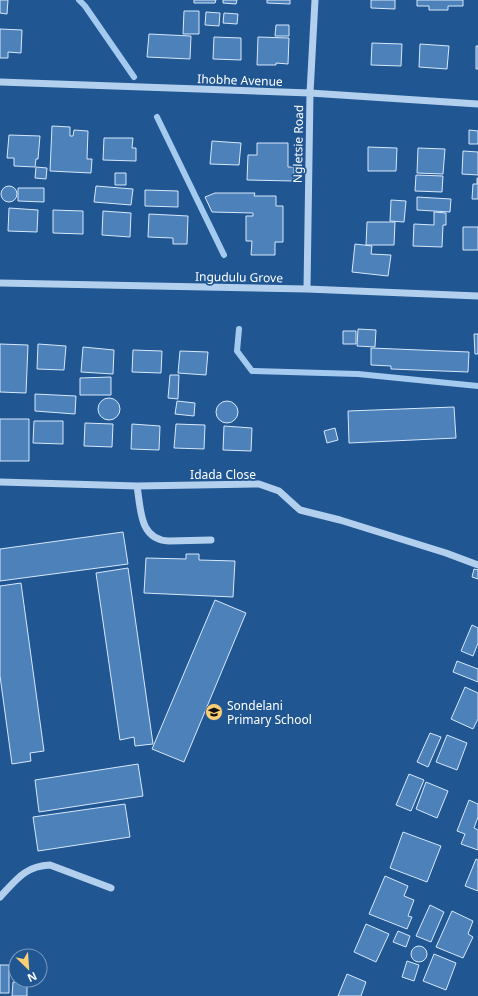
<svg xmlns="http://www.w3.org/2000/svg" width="478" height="996" viewBox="0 0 478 996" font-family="'Noto Sans',sans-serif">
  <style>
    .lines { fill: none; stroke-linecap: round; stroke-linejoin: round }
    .stream { stroke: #a5caef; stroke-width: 6 }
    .building { fill: #4d81ba; stroke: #d7e8fa }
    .minor { stroke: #b2cfed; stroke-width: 7 }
    .labels { text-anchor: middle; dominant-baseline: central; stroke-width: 3.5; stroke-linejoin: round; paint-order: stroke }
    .street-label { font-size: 12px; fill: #fff; stroke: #205692 }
    .poi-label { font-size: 12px; fill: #fff; stroke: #205692; text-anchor: start }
  </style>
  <rect width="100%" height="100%" fill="#205692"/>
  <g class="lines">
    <path class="stream" d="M79 0 85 6 134 77
      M157 117 224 255
      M239 329 237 351 252 371 358 374 478 386"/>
  </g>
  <path class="building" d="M0 0H8L7 14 0 13Z
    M194 0H216L215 3H194Z
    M223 0H237L236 4 223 3Z
    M267 0H290V4L267 3Z
    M371 0H395V9L371 8Z
    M417 0H463V6H448V10H429V6H417Z
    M184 11H199V34H183Z
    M206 12 220 13 219 26 205 25Z
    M224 13 238 14 237 24 223 23Z
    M276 25H289V36H275Z
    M0 29 22 30 21 53 8 52V58H0Z
    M149 34 191 36 190 59 147 57Z
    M214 37 241 38V60L213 59Z
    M258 37 289 38 288 64 276 63V65H257Z
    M372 43 402 44 401 66 371 65Z
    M420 44 449 46 447 69 419 67Z
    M476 46H478V69H476Z
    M52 126 70 127V136H73L74 130 88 131 87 159H92L91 173 50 171Z
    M469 130 478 131V144H469Z
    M9 135 40 136 38 159H36L35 167 14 166V158H7Z
    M104 138H133L132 148H136V161L103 160Z
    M212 141 241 143 239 165 210 164Z
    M257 143H288V167H294V181L247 180 248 155H257Z
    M368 147 397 148 396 171H368Z
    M418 148 445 149 443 174 417 173Z
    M463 151 478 152V175L462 174Z
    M36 167 47 168 46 179 35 178Z
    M115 173H126V185H115Z
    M416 175 443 176 442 192 415 191Z
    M477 178H478V199H472L473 184H477Z
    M1 194a8 8 0 1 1 16 0a8 8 0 1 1-16 0Z
    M96 186 133 189 131 205 94 202Z
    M18 188H44V202L18 201Z
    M145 190 178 191V207L145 206Z
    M215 193H255L254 196H276V206H283V242H275V255H251L252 241H246V216H253V213L212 212 205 197Z
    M417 197 451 199 450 212 417 210Z
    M391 200 406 201 404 222 390 221Z
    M9 208 38 210 37 232 8 231Z
    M53 210 83 211V234L53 233Z
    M103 211 131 213 130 237 102 235Z
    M434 212 446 213V225H443L442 247 413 246 414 224 434 225Z
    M149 214 188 216 187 244H173V238L148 237Z
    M367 222H395L394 245H366Z
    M463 227H478V250H463Z
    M355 244 372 246 371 254 391 255 388 276 352 272Z
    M358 329 376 330 375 347 357 346Z
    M343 331H356V344H343Z
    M474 334H478V354H475Z
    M0 344 28 345 26 393 0 392Z
    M38 344 66 346 64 370 37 369Z
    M83 347 114 350 113 374 81 372Z
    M371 348 469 352 468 372 391 369V366L371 365Z
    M133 350 162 351 161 373 132 372Z
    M180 351 208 352 206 375 178 373Z
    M170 375H179L178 399 168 398Z
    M111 377V395H80V378Z
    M35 394 76 396 75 414 35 411Z
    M98 409a11 11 0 1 1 22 0a11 11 0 1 1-22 0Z
    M177 401 195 403 194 416 175 414Z
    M216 412a11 11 0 1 1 22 0a11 11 0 1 1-22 0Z
    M454 407 456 438 349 443 348 411Z
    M0 419H29V461H0Z
    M34 421H63V444L33 443Z
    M85 423 113 424 112 447 84 446Z
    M132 424 160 426 159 450 131 449Z
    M176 424 205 425 204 449 174 448Z
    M224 426 252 428 251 451 223 450Z
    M335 428 338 440 327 443 324 431Z
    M123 532 128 564 0 581V549Z
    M186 554H199V560L235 561 233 597 144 593 146 558 186 559Z
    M128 568 153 744 135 746 134 737 120 740 96 573Z
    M474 569 478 570V579L472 577Z
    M21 583 44 751 30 753 31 761 12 764 0 676V586Z
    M215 600 246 613 184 762 152 749Z
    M472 625 478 628V643L473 656 461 651Z
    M457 661 478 669V682L453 672Z
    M465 687 478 693V719L473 729 451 719Z
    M430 733 441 737 428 767 417 762Z
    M447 735 467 743 457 770 436 762Z
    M138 764 143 796 39 812 35 780Z
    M409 774 424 780 411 811 396 805Z
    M426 782 448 791 437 818 416 809Z
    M469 800 478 804V817L474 828 478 830V850L461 844 465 834 457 831Z
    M125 804 130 837 38 851 33 817Z
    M403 832 441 846 427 882 390 868Z
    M476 859 478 860V891L465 886Z
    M385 876 408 886 404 896 414 900 408 916 412 917 407 929 369 914Z
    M430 905 444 912 431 942 416 936Z
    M452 911 473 921 468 934 473 937 463 958 436 947Z
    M366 924 389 934 376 962 354 952Z
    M398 931 410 936 406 947 393 942Z
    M411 954a8 8 0 1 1 16 0a8 8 0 1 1-16 0Z
    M434 954 456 963 446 990 423 981Z
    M407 961 419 965 414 981 402 977Z
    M0 965H9V993H0Z
    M347 974 366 982 361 996H338Z
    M13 982 27 983V996H12Z"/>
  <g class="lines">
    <path class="minor" d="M0 82 310 93 478 104
      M0 283 307 289 478 296
      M307 289 310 93 315 0
      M0 482 137 486 259 484 279 491 300 510 340 520 446 553 478 565
      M137 486C141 509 139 540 169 541L211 540
      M0 897C16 880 25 866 50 865L111 888"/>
  </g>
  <defs>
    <g id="school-disc" transform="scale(0.9)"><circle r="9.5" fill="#face72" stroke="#205692"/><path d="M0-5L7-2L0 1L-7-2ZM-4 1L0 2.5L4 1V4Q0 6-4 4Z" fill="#111"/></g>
  </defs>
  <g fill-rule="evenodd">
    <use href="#school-disc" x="214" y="712"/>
  </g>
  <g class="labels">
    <g class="street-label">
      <text transform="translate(240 80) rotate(2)">Ihobhe Avenue</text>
      <text transform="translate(298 144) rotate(-89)">Ngletsie Road</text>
      <text transform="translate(239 277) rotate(1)">Ingudulu Grove</text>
      <text x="223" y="474">Idada Close</text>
    </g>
    <g class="poi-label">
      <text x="227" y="705">Sondelani<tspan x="227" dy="14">Primary School</tspan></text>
    </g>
  </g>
  <g transform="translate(28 968) rotate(155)"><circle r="19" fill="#205692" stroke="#799abe"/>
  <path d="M0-3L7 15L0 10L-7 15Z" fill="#face72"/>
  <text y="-6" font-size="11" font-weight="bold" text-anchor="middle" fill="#ffffff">N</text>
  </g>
</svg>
